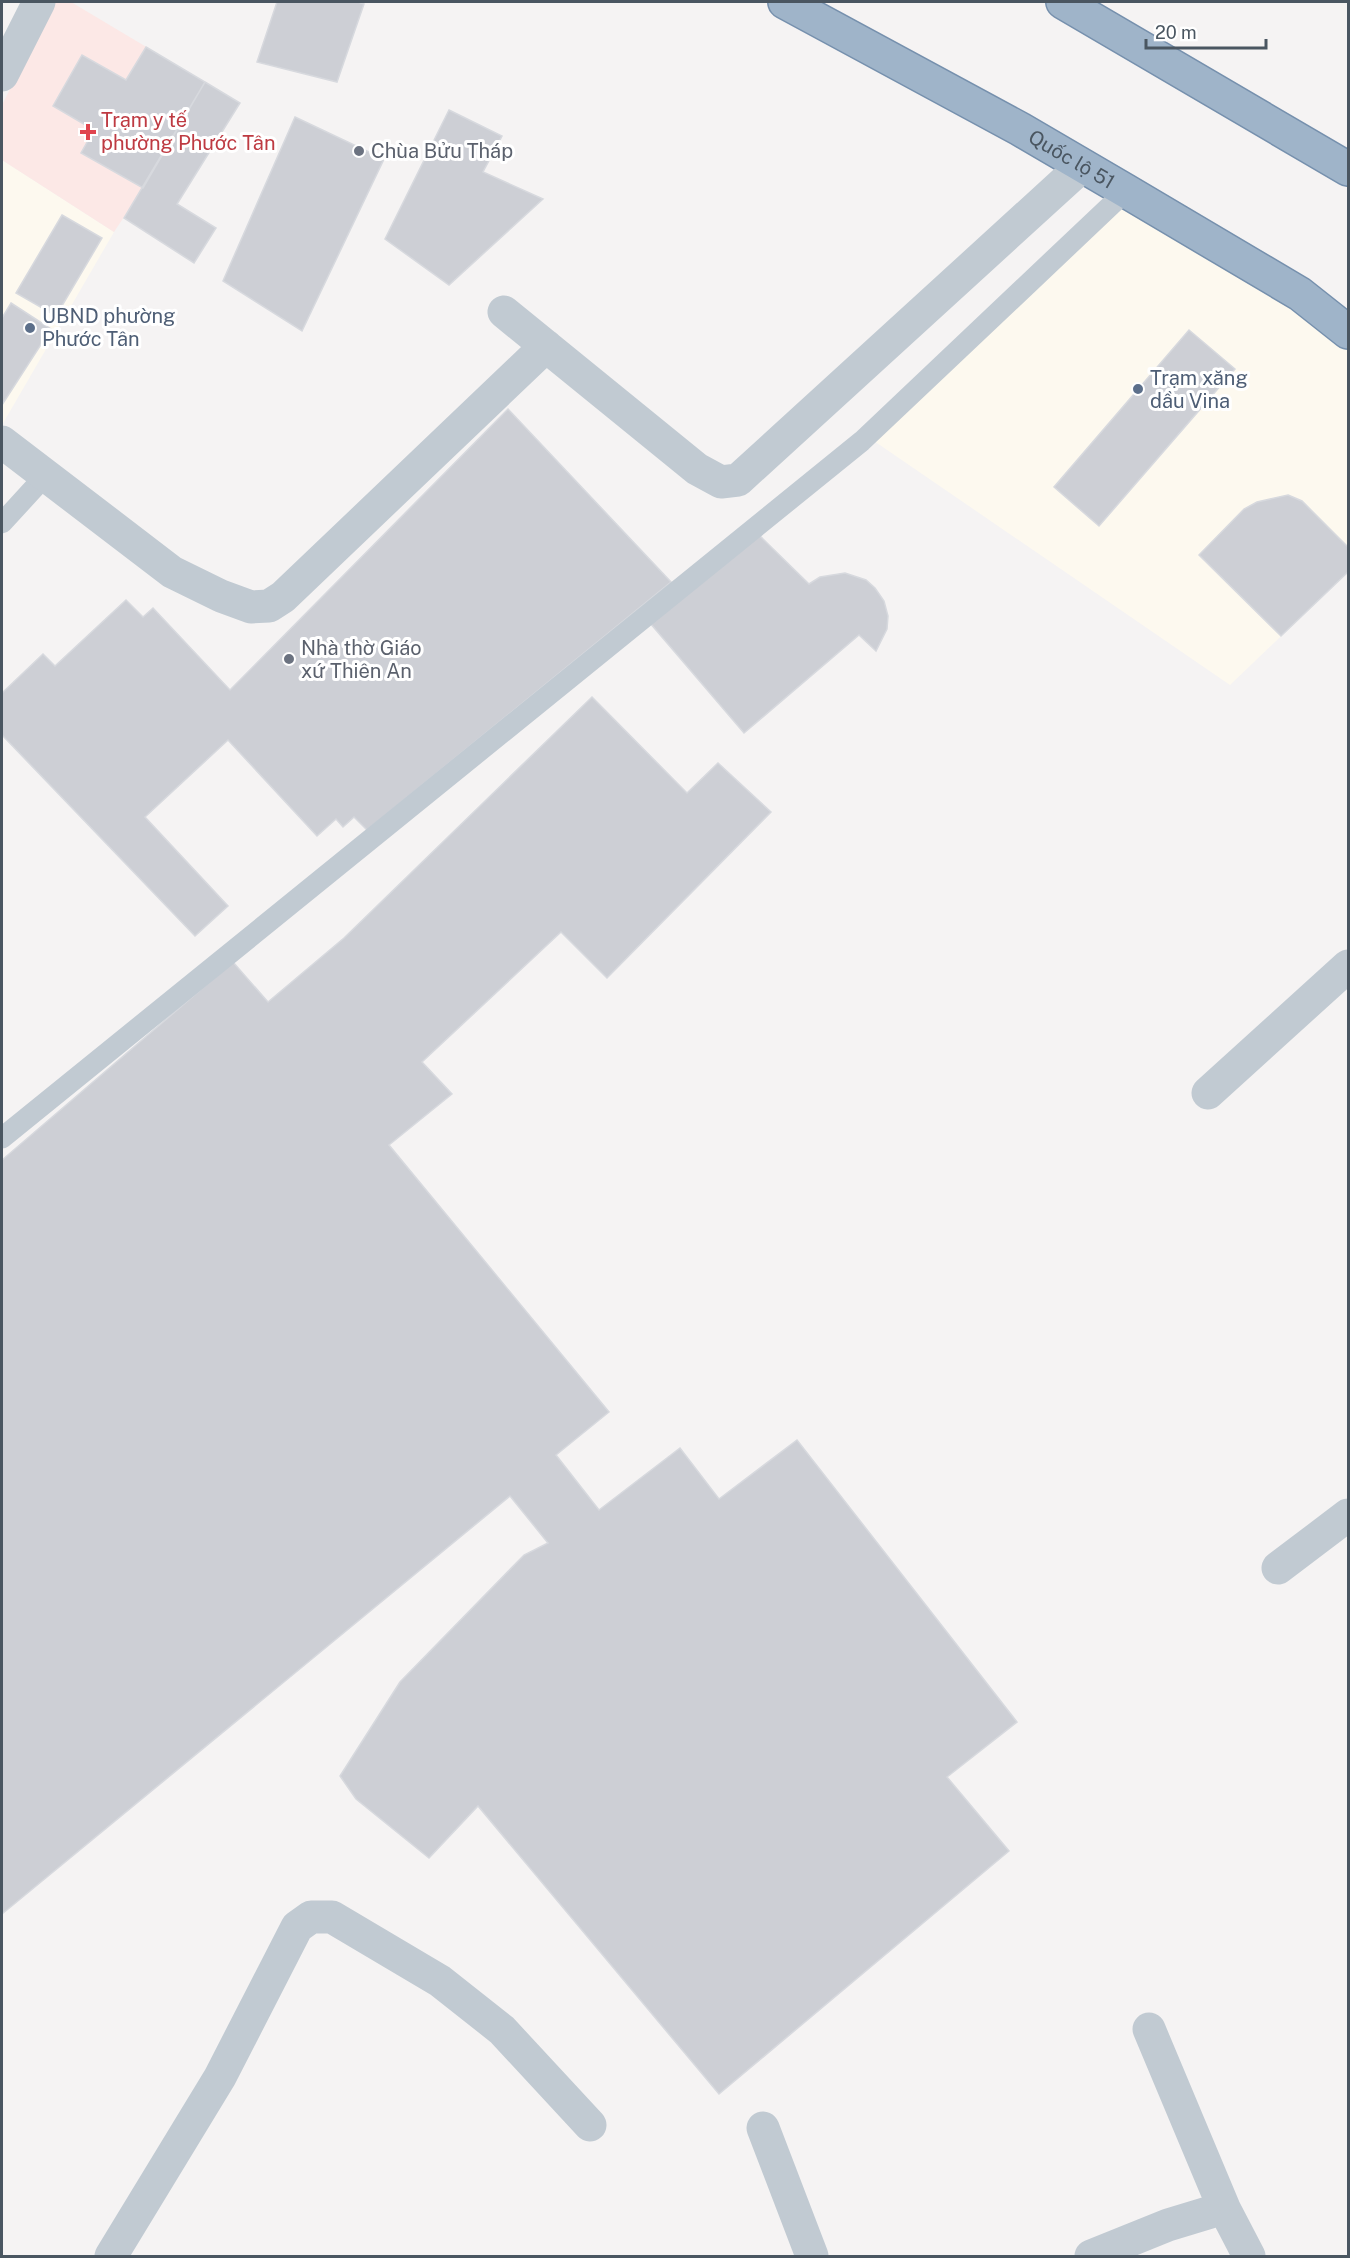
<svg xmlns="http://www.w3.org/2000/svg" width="1350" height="2258" viewBox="0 0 1350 2258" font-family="'Public Sans',sans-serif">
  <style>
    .commercial { fill: #fdf9ef }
    .medical { fill: #fce8e6 }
    .building { fill: #cdcfd5; stroke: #d7d9de; stroke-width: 1.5 }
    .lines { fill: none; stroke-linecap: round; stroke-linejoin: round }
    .trunk-casing { stroke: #7690ad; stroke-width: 36 }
    .service { stroke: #c1cad2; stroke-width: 21 }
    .minor { stroke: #c1cad2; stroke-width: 33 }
    .trunk { stroke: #9fb4c9; stroke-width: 33 }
    .health-dot { fill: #e0444e; stroke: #fff; stroke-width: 2 }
    .worship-dot { fill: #6b7280; stroke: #fff; stroke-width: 2 }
    .service-dot { fill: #5c6f8a; stroke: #fff; stroke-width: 2 }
    .labels { text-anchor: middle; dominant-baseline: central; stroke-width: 6; stroke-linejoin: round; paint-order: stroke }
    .health-label { font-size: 20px; fill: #be3a42; stroke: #fff; text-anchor: start }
    .worship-label { font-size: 20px; fill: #5b616d; stroke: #fff; text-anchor: start }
    .street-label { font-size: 20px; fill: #4a5661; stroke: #fff }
    .service-label { font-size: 20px; fill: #4e5e75; stroke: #fff; text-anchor: start }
  </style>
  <rect width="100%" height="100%" fill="#f5f3f3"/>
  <path class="commercial" d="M2 160 114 232 2 425Z
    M1142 188 1348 338V572L1230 685 874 441Z"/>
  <path class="medical" d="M54 2H71L205 82 143 188 114 232 2 160V105Z"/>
  <path class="building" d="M277 2H358L364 4 337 82 257 62Z
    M146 47 205 82 143 188 81 153 94 130 53 106 82 55 126 80Z
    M205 82 240 103 177 204 216 228 194 263 124 218Z
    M449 110 502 136 483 172 543 199 449 285 385 239Z
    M295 117 384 159 302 331 223 281Z
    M62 215 102 238 56 316 16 293Z
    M11 303 51 329 2 405V318Z
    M1189 330 1235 369 1099 526 1054 487Z
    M508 409 671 582 367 830 354 817 343 827 336 819 317 836 228 740 145 817 228 906 195 936 2 735V693L43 654 55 666 126 600 143 617 153 608 230 690Z
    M1288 495 1302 501 1348 547V572L1281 636 1199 555 1244 509 1257 502Z
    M759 535 809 584 820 577 845 573 866 580 875 588 884 601 888 616 887 629 876 651 859 635 744 733 650 623Z
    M592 697 687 793 718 763 771 812 607 978 561 932 422 1062 452 1094 389 1145 609 1412 556 1455 599 1510 680 1448 719 1499 797 1440 1017 1722 947 1777 1009 1851 719 2094 478 1806 429 1858 356 1799 340 1776 400 1682 524 1555 548 1543 510 1496 2 1914V1160L233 962 268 1002 344 938Z"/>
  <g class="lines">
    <g class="trunk-casing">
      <g id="trunk">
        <path id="s1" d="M785 2 1020 129 1126 191 1300 294 1348 332"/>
        <path d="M1063 2 1348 169"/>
      </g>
    </g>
    <path class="service" d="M2 523 45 476
      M2 1138 862 441 1126 191"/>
    <path class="minor" d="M2 75 39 2
      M504 312 697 469 721 482 738 480 1082 166
      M2 442 172 572 221 596 251 607 269 606 283 597 546 346
      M1208 1093 1348 966
      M1278 1568 1348 1515
      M1149 2029 1224 2208
      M763 2128 812 2256
      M111 2256 220 2077 297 1927 311 1917H332L440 1981 502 2030 590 2125
      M1091 2256 1168 2225 1224 2208 1249 2256"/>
    <use href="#trunk" class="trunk"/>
  </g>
  <path class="health-dot" d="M85 123h6v6h6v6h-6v6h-6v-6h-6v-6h6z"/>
  <g class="worship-dot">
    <circle cx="359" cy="151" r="6"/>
    <circle cx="289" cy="659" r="6"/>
  </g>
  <g class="service-dot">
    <circle cx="30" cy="328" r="6"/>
    <circle cx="1138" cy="389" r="6"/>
  </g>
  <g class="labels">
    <g class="health-label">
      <text x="101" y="120">Trạm y tế<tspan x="101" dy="23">phường Phước Tân</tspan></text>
    </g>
    <g class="worship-label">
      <text x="371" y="151">Chùa Bửu Tháp</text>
      <text x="301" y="648">Nhà thờ Giáo<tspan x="301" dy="23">xứ Thiên An</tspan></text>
    </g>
    <g class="street-label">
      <text stroke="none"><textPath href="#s1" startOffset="327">Quốc lộ 51</textPath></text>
    </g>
    <g class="service-label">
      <text x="42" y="316">UBND phường<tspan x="42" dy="23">Phước Tân</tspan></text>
      <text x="1150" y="378">Trạm xăng<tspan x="1150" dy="23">dầu Vina</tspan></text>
    </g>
  </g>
  <rect width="1350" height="2258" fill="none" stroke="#4a5661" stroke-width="6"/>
  <path d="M1146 39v9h120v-9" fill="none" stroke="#4a5661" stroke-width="3"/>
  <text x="1155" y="39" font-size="18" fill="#4a5661" stroke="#ffffff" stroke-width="4.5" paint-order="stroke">20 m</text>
</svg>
